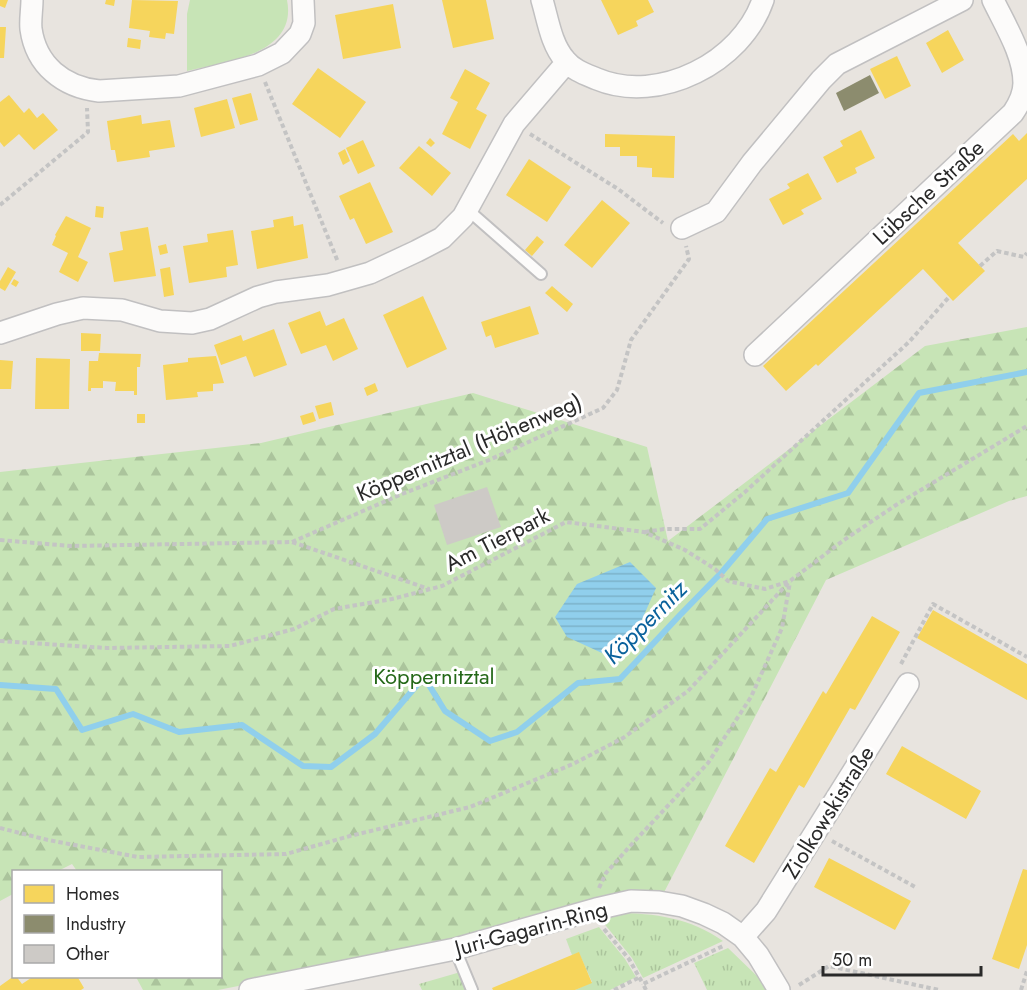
<svg xmlns="http://www.w3.org/2000/svg" width="1027" height="990" viewBox="0 0 1027 990" font-family="Jost,sans-serif">
  <style>
    .grass { fill: url(#grass-tufts) }
    .forest { fill: url(#forest-firs) }
    .park { fill: #c7e4b6 }
    .water { fill: url(#water-rules) }
    .homes { fill: #f6d55c }
    .industry { fill: #8c8c6e }
    .lines { fill: none; stroke-linecap: round; stroke-linejoin: round }
    .stream { stroke: #90cfec; stroke-width: 6 }
    .building { fill: #cdcac6 }
    .service-casing { stroke: #c1c0c1; stroke-width: 14 }
    .minor-casing { stroke: #c1c0c1; stroke-width: 24 }
    .path { stroke: #c4c4c4; stroke-width: 4; stroke-dasharray: 4.5 3; stroke-linecap: butt }
    .service { stroke: #fcfbfa; stroke-width: 10 }
    .minor { stroke: #fcfbfa; stroke-width: 21 }
    .labels { text-anchor: middle; dominant-baseline: central; stroke-width: 6; stroke-linejoin: round; paint-order: stroke }
    .street-label { font-size: 22px; fill: #292929; stroke: #fff }
    .park-label { font-size: 22px; fill: #246818; stroke: #fff }
    .water-label { font-size: 24px; font-style: italic; fill: #0a629c; stroke: #fff }
  </style>
  <defs>
    <pattern id="grass-tufts" width="24" height="20" patternUnits="userSpaceOnUse" patternTransform="scale(1.5)"><rect width="24" height="20" fill="#c7e4b6"/><path d="M3 7l-1-3M5 7V3M7 7l1-3M15 17l-1-3M17 17v-4M19 17l1-3" fill="none" stroke="#abc49c"/></pattern>
    <pattern id="forest-firs" width="22" height="20" patternUnits="userSpaceOnUse" patternTransform="scale(1.5)"><rect width="22" height="20" fill="#c7e4b6"/><path d="M5 1l3.5 6h-7zM16 11l3.5 6h-7z" fill="#abc49c"/></pattern>
    <pattern id="water-rules" width="6" height="5" patternUnits="userSpaceOnUse" patternTransform="scale(1.5)"><rect width="6" height="5" fill="#90cfec"/><path d="M0 2.5h6" fill="none" stroke="#7cb2ca"/></pattern>
  </defs>
  <rect width="100%" height="100%" fill="#e8e4df"/>
  <path class="grass" d="M616 913C654 913 691 918 723 941L643 978 632 958 598 916Z
    M599 927 625 959 636 977 610 990H575L592 982 579 953 572 955 566 939Z
    M728 948 757 976 767 990H707L694 963Z
    M464 971 472 990H422L419 984Z"/>
  <path class="forest" d="M1027 327V496L1009 501 826 580 659 902 218 990H143L136 977 220 976V872L77 871 72 864 58 871 14 872 13 894 0 901V472L261 443 473 393 647 447 668 541 925 346Z"/>
  <path class="park" d="M190 0H287C298 55 224 62 187 71V14Z"/>
  <path class="water" d="M630 562 656 588 636 633 602 653 567 637 555 617 577 584Z"/>
  <path class="homes" d="M0 0H8L5 8 0 6Z
    M106 0H115L114 6 105 4Z
    M132 0 178 1 174 34 166 33 165 39 149 37 150 31 129 28Z
    M442 0H486L494 39 453 48Z
    M601 0H648L654 12 636 21 638 26 618 35Z
    M393 4 401 48 343 59 335 15Z
    M0 27H6L4 58H0Z
    M948 30 964 60 942 73 926 43Z
    M128 38 141 40 140 49 127 47Z
    M897 56 911 86 885 99 870 69Z
    M318 68 366 102 340 138 292 104Z
    M465 69 490 83 476 109 487 115 470 149 442 134 458 102 450 98Z
    M251 93 258 120 240 125 232 98Z
    M9 95 24 113 29 108 37 118 43 113 58 130 34 150 19 134 4 147 0 142V102Z
    M227 99 235 128 201 137 194 108Z
    M141 115 142 124 170 120 175 147 149 151 150 157 117 162 115 150H111L107 121Z
    M861 130 875 158 855 168 857 173 837 183 823 157 843 146 840 141Z
    M1027 133V179L958 243 985 271 953 301 923 269 818 366 816 364 786 391 763 366 1013 134 1019 141Z
    M605 134 675 136 674 178 652 177V168L637 167V156H620V147H605Z
    M430 138 435 143 431 147 426 143Z
    M363 140 375 166 358 174 346 148Z
    M419 146 451 173 432 196 399 168Z
    M345 149 350 161 343 165 338 153Z
    M529 159 571 187 547 222 506 195Z
    M808 173 822 199 801 210 804 214 783 225 769 199 790 188 787 184Z
    M370 182 393 232 366 244 354 218 350 220 339 196Z
    M602 200 630 223 592 268 564 245Z
    M96 206 104 207 103 218 95 217Z
    M66 216 91 228 78 257 88 262 78 282 59 272 68 253 52 245 56 236 55 235Z
    M293 216 294 226 303 224 308 258 257 269 251 231 274 227 273 220Z
    M148 227 156 276 114 282 109 253 123 250 120 232Z
    M233 230 238 265 226 267 227 277 189 283 183 246 208 242 207 234Z
    M537 236 544 242 532 256 525 250Z
    M166 244 168 253 160 255 158 246Z
    M8 267 16 272 5 291 0 288V281Z
    M170 267 174 295 164 297 160 269Z
    M14 279 19 282 16 287 11 284Z
    M552 286 573 304 567 312 545 293Z
    M423 296 447 349 407 368 383 315Z
    M530 306 539 334 495 348 491 335 486 337 481 322Z
    M320 311 326 326 344 318 358 349 333 361 326 345 301 354 288 323Z
    M274 329 287 365 254 377 246 356 221 365 214 345 241 335 243 341Z
    M81 333 101 334 100 351H81Z
    M99 353 141 354 140 367H137V395H134V391H115L116 382 103 381V388H91V391H88L89 361H98Z
    M216 356 224 383 213 384V391L197 392 198 397 166 400 163 365 188 362V358Z
    M36 358 70 359 69 409H35Z
    M0 360 13 361 11 389H0Z
    M375 383 378 391 367 396 364 388Z
    M331 402 334 415 319 419 315 406Z
    M313 412 316 421 303 425 300 416Z
    M137 414H145V423H137Z
    M933 610 1027 664V700L917 638Z
    M872 616 900 632 855 710 850 708 804 788 799 785 754 863 725 846 770 768 776 772 823 691 826 694Z
    M902 746 981 791 966 819 886 774Z
    M829 858 911 901 895 930 814 887Z
    M1023 869 1027 870V945L1019 969 992 959Z
    M579 952 592 983 575 990H493L492 988Z
    M14 976H16L22 984 34 976H77L84 988 81 990H0V986Z"/>
  <path class="industry" d="M870 75 879 93 844 111 836 93Z"/>
  <g class="lines">
    <path class="stream" d="M0 685 56 689 82 730 133 714 179 732 242 725 303 766 331 767 375 734 424 677 445 711 490 741 517 732 578 683 620 679 680 615 722 572 767 519 848 493 919 393 1027 372"/>
  </g>
  <path class="building" d="M487 487 501 527 447 545 434 505Z"/>
  <g class="lines">
    <g class="service-casing">
      <path id="service" d="M468 210 541 274
        M455 949 472 990"/>
    </g>
    <g class="minor-casing">
      <path id="minor" d="M32 0C32 9 30 20 31 29 36 65 63 87 99 91L179 86 258 65 282 53 300 34 304 23 303 0
        M542 0C548 20 551 44 565 60 573 70 585 74 597 79 659 105 742 62 763 0
        M682 228 716 212 752 163 821 80 837 64 962 0
        M0 333 57 314 83 308 122 310 160 321 192 323 210 319 258 297 276 292 328 285 370 273 417 251 442 238 463 217 514 124 567 62
        M755 355 1013 113C1019 104 1024 95 1024 83 1024 55 1005 25 993 0
        M743 937 766 911 908 684
        M250 990 455 949 596 909 631 901 659 902 682 906 704 914 723 923 743 937 758 955 779 990"/>
    </g>
    <path class="path" d="M265 82 338 262
      M530 134 618 189 663 223
      M0 205 88 132 87 108
      M980 266 997 251 1024 257 1027 253
      M645 532 664 529H700L745 492 909 342 949 297
      M0 540 71 546 292 542 429 589
      M292 542 402 494 489 460 603 408 617 390 631 340 689 259 686 246
      M0 641 107 648 230 646 294 629 334 609 392 599 442 586 566 522 644 532 685 550 715 569 728 581 765 589 790 581 844 540 896 505 1027 426
      M901 664 933 604 1027 657
      M0 828 48 840 138 857 286 854 350 836 470 807 573 764 623 738 688 691 789 582
      M832 841 917 888
      M599 888 606 873 631 845 708 763 751 697 782 628 790 582
      M604 929 629 959 643 984
      M799 985 829 966 939 990
      M614 990 640 977
      M646 990 643 984 723 946
      M1021 990 1027 971"/>
    <use href="#service" class="service"/>
    <use href="#minor" class="minor"/>
  </g>
  <g class="labels">
    <g class="street-label">
      <text transform="translate(928 192) rotate(-43)">Lübsche Straße</text>
      <text transform="translate(469 447) rotate(-23)">Köppernitztal (Höhenweg)</text>
      <text transform="translate(497 539) rotate(-27)">Am Tierpark</text>
      <text transform="translate(828 812) rotate(-58)">Ziolkowskistraße</text>
      <text transform="translate(531 928) rotate(-15)">Juri-Gagarin-Ring</text>
    </g>
    <g class="park-label">
      <text x="434" y="676">Köppernitztal</text>
    </g>
    <g class="water-label">
      <text transform="translate(645 622) rotate(-45)">Köppernitz</text>
    </g>
  </g>
  <rect x="12" y="870" width="210" height="108" fill="#ffffff" stroke="#a9a9a9" stroke-width="1.5"/>
  <rect x="24" y="885" width="30" height="18" fill="#f6d55c" stroke="#a9a9a9" stroke-width="1.5"/>
  <text x="66" y="900" font-size="18" fill="#292929">Homes</text>
  <rect x="24" y="915" width="30" height="18" fill="#8c8c6e" stroke="#a9a9a9" stroke-width="1.5"/>
  <text x="66" y="930" font-size="18" fill="#292929">Industry</text>
  <rect x="24" y="945" width="30" height="18" fill="#cdcac6" stroke="#a9a9a9" stroke-width="1.5"/>
  <text x="66" y="960" font-size="18" fill="#292929">Other</text>
  <path d="M823 966v9h158v-9" fill="none" stroke="#292929" stroke-width="3"/>
  <text x="832" y="966" font-size="18" fill="#292929" stroke="#ffffff" stroke-width="4.5" paint-order="stroke">50 m</text>
</svg>
